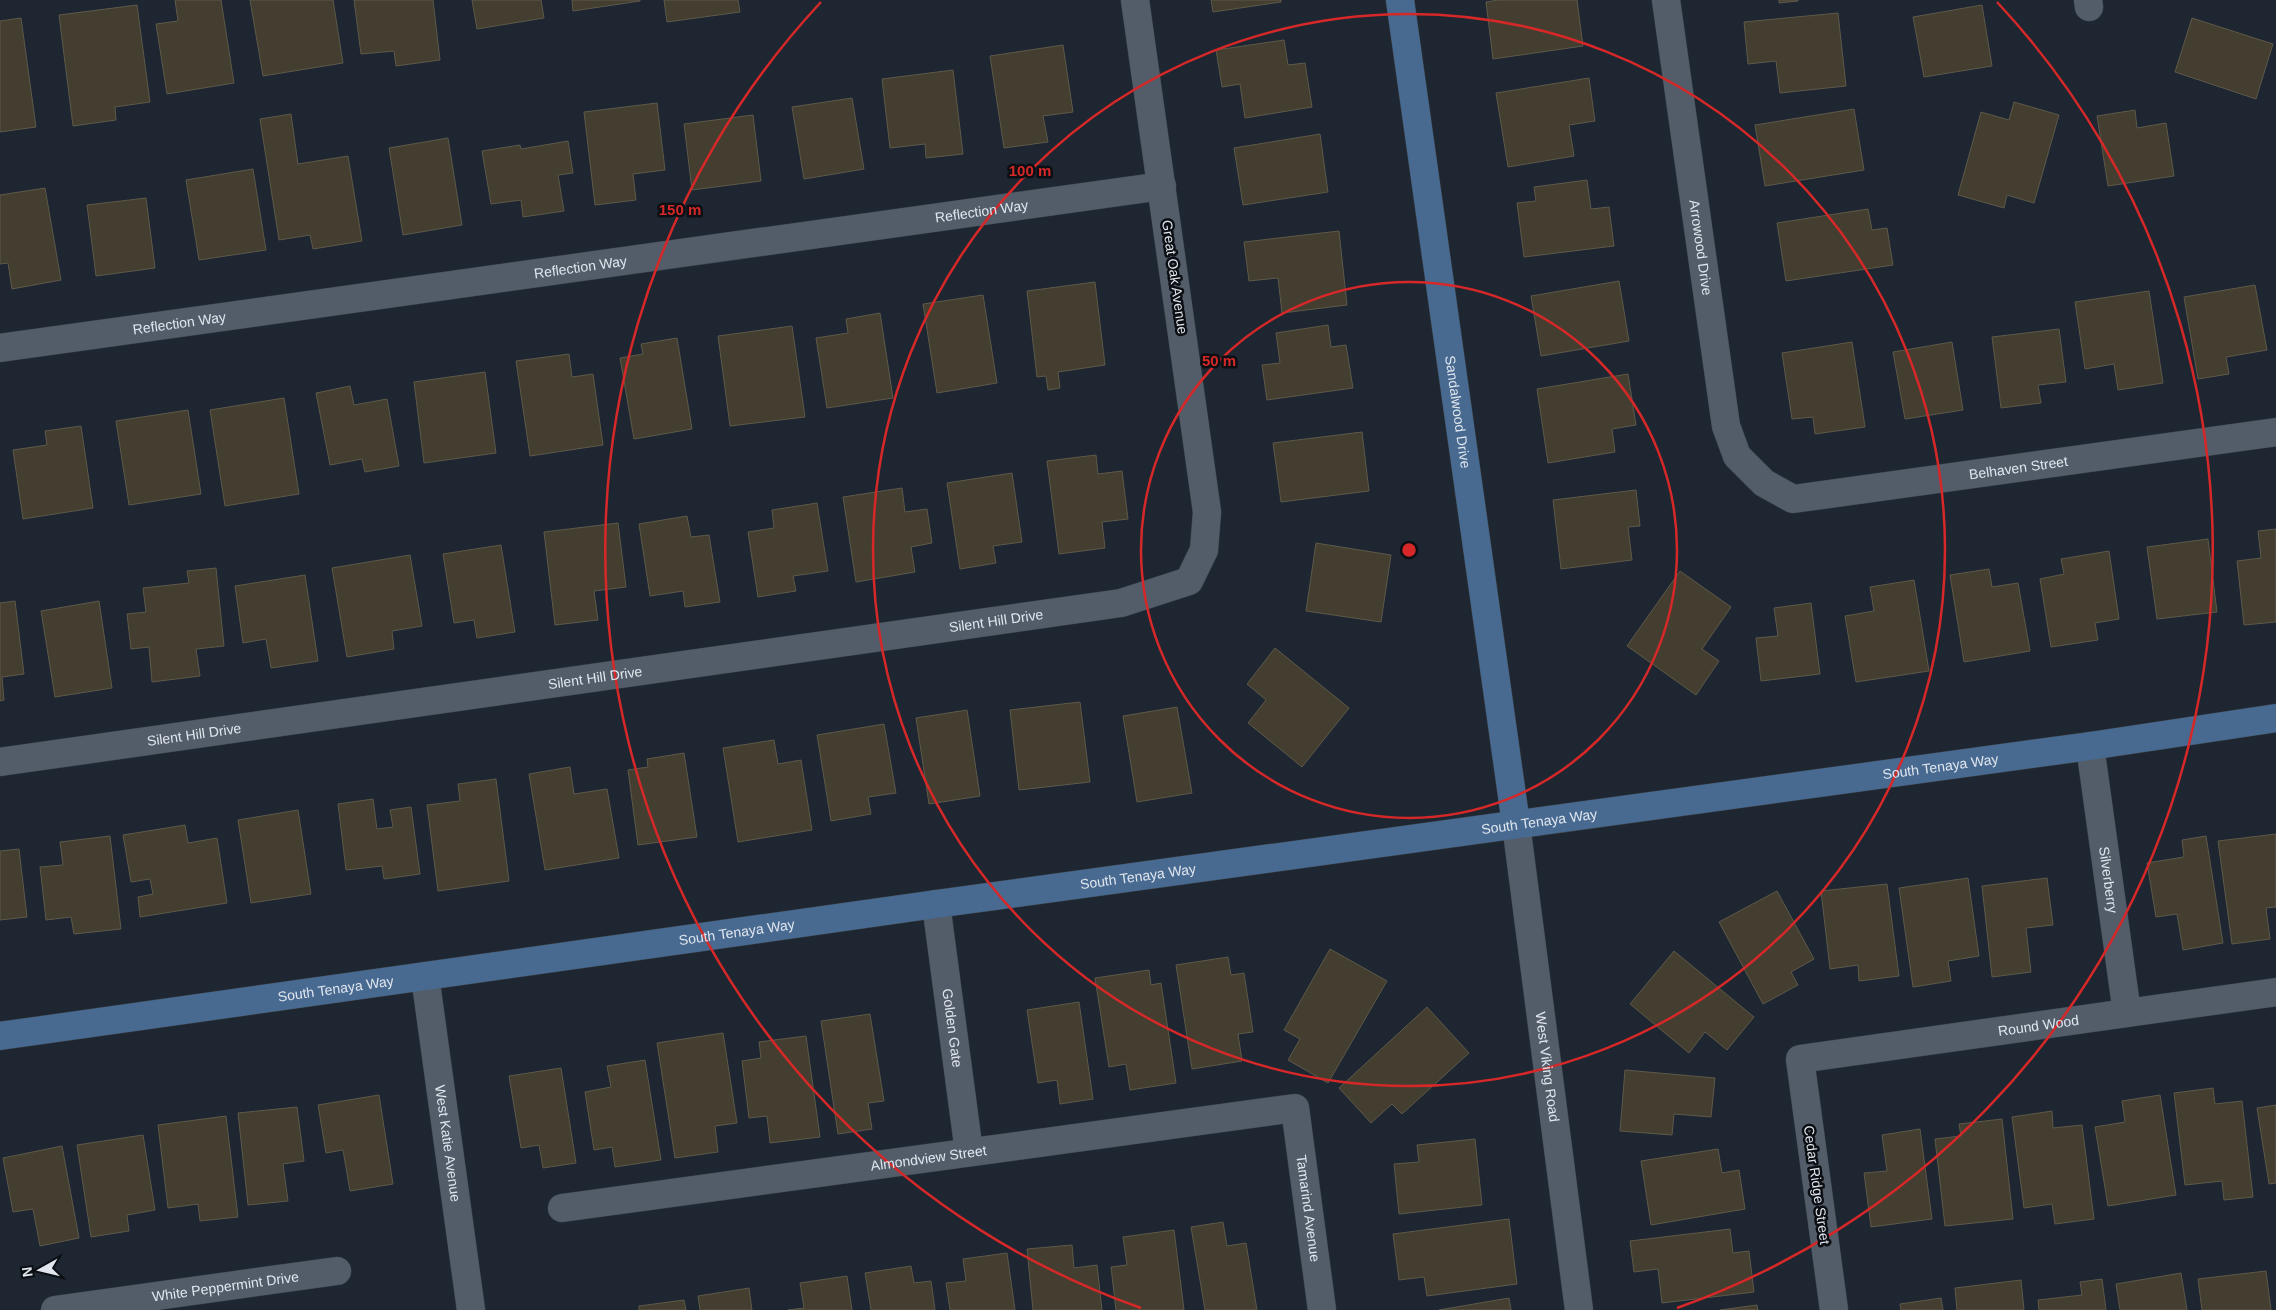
<svg xmlns="http://www.w3.org/2000/svg" width="2276" height="1310" viewBox="0 0 2276 1310" font-family="Helvetica,sans-serif">
  <style>
    .building { fill: #443e30; stroke: #5e594a }
    .lines { fill: none; stroke-linecap: round; stroke-linejoin: round }
    .street-casing { stroke: #3b434b; stroke-width: 29 }
    .secondary-casing { stroke: #3b434b; stroke-width: 29 }
    .street { stroke: #535d6a; stroke-width: 28 }
    .secondary { stroke: #486a91; stroke-width: 28 }
    .ring { fill: none; stroke: #d62828; stroke-width: 2.5 }
    .labels { text-anchor: middle; dominant-baseline: central; stroke-width: 5; stroke-linejoin: round; paint-order: stroke }
    .street-label { font-size: 14px; fill: #e0e6ee; stroke: #0b0e13 }
    .centre { fill: #d62828; stroke: #0b0e13; stroke-width: 2.5 }
    .ring-label { font-size: 15px; text-anchor: middle; font-weight: bold; fill: #d62828; stroke: #0b0e13; stroke-width: 5; stroke-linejoin: round; paint-order: stroke }
  </style>
  <rect width="100%" height="100%" fill="#1d2631"/>
  <path class="building" d="M175 0H221L234 83 167 94 156 24 178 21Z
    M250 0H333L343 63 263 76Z
    M354 0H433L440 60 396 66 394 51 361 54Z
    M472 0H541L544 18 477 29Z
    M572 0H640V1L573 11Z
    M664 0H738L740 12 667 22Z
    M1211 0H1281V2L1213 12Z
    M1498 0H1577L1583 46 1493 59 1486 2Z
    M1779 0H1798V1L1779 3Z
    M137 5 150 102 115 107 116 120 73 126 59 15Z
    M1982 5 1992 66 1924 77 1913 17Z
    M1838 13 1846 86 1780 93 1776 61 1748 64 1744 22Z
    M21 18 36 127 0 132V21Z
    M2192 18 2273 44 2256 99 2175 72Z
    M1284 40 1288 65 1305 63 1312 107 1245 118 1240 84 1222 87 1216 50Z
    M1063 45 1073 112 1043 116 1048 142 1004 148 990 56Z
    M953 70 963 154 926 158 925 144 890 148 882 79Z
    M1589 78 1595 121 1569 125 1574 156 1508 167 1496 93Z
    M852 98 864 169 804 179 792 107Z
    M2014 102 2059 115 2034 203 2007 195 2004 208 1958 195 1981 112 2009 120Z
    M657 103 665 170 633 174 636 200 595 205 584 112Z
    M1854 109 1864 170 1765 186 1755 125Z
    M2135 110 2137 128 2166 123 2174 176 2108 186 2097 116Z
    M291 114 298 164 348 156 362 241 313 249 310 235 279 240 260 119Z
    M753 115 761 181 692 190 684 124Z
    M1320 134 1328 192 1243 205 1234 148Z
    M448 138 462 225 403 235 389 148Z
    M568 141 573 173 558 175 564 211 523 217 521 200 491 204 482 151 520 145 521 149Z
    M253 169 266 250 199 260 186 180Z
    M1587 180 1591 209 1609 207 1614 246 1524 257 1517 203 1536 201 1534 187Z
    M45 188 61 280 12 289 8 263 0 264V195Z
    M146 198 155 268 96 276 87 205Z
    M1868 209 1872 230 1887 228 1893 265 1786 281 1777 223Z
    M1339 231 1347 305 1282 313 1278 278 1249 281 1244 242Z
    M1619 281 1629 341 1541 356 1531 296Z
    M1095 282 1105 365 1058 372 1060 388 1048 390 1046 376 1037 377 1027 291Z
    M2255 285 2267 350 2226 357 2229 374 2198 379 2184 297Z
    M2149 291 2163 383 2118 390 2114 364 2085 369 2075 302Z
    M983 295 997 383 937 393 923 304Z
    M880 313 893 398 827 408 816 338 848 333 846 319Z
    M1328 325 1331 347 1346 345 1353 388 1267 400 1262 365 1280 363 1276 333Z
    M792 326 805 417 730 426 718 336Z
    M2059 329 2066 382 2038 385 2041 403 2001 408 1992 337Z
    M677 338 692 429 634 439 620 358 643 354 641 344Z
    M1852 342 1865 427 1815 434 1813 417 1792 419 1782 353Z
    M1952 342 1963 410 1905 419 1893 352Z
    M569 354 572 377 593 374 603 445 530 456 516 361Z
    M485 372 496 453 424 463 414 382Z
    M1628 374 1636 425 1612 429 1615 452 1548 463 1537 389Z
    M350 386 354 405 387 399 399 466 365 472 362 459 330 465 316 393Z
    M284 398 299 494 225 506 210 410Z
    M188 410 201 494 129 505 116 421Z
    M81 426 93 508 23 519 13 450 47 445 45 431Z
    M1362 432 1369 491 1281 502 1273 443Z
    M1096 455 1098 474 1122 471 1128 519 1102 522 1105 548 1059 554 1047 461Z
    M1012 473 1022 542 993 546 996 563 960 569 947 483Z
    M902 488 905 512 927 509 932 543 911 547 915 572 856 582 843 497Z
    M1636 490 1640 526 1628 527 1632 560 1561 569 1553 500Z
    M817 503 828 571 793 576 796 591 758 597 748 532 774 528 772 510Z
    M687 516 691 537 709 535 720 602 685 607 683 591 650 596 639 524Z
    M618 523 626 587 594 591 598 620 555 625 544 532Z
    M2276 529V622L2244 625 2237 561 2261 558 2258 531Z
    M2208 539 2217 612 2157 619 2147 547Z
    M1316 543 1391 555 1381 622 1306 611Z
    M501 545 515 632 477 638 474 620 454 623 443 554Z
    M2109 551 2119 619 2095 623 2098 640 2051 647 2040 579 2064 574 2061 559Z
    M410 555 422 626 392 631 394 649 347 657 332 568Z
    M216 568 224 646 196 649 200 676 152 682 149 647 131 649 127 614 146 612 143 588 189 583 187 571Z
    M1989 569 1992 587 2018 583 2030 651 1964 662 1950 575Z
    M1680 571 1731 607 1702 649 1719 661 1696 695 1627 646Z
    M305 575 318 661 271 668 266 639 243 643 235 586Z
    M1914 580 1929 671 1856 682 1845 616 1874 611 1870 587Z
    M15 601 24 674 2 677 4 700 0 701V603Z
    M99 601 112 688 55 697 41 611Z
    M1811 603 1820 674 1761 681 1756 638 1778 636 1774 608Z
    M1275 648 1349 708 1302 767 1248 723 1266 700 1247 684Z
    M1080 702 1090 782 1019 790 1010 710Z
    M1177 707 1192 793 1137 802 1123 716Z
    M967 710 980 796 929 804 916 718Z
    M884 724 896 793 868 797 871 814 831 821 817 735Z
    M774 740 778 764 801 760 812 830 738 842 723 748Z
    M684 753 697 837 638 845 628 770 648 767 647 759Z
    M570 767 574 794 607 789 619 858 545 870 529 774Z
    M496 779 509 881 438 891 427 805 460 801 458 784Z
    M373 799 377 829 393 827 390 810 411 807 420 874 384 879 382 866 346 870 338 804Z
    M298 810 311 894 251 903 238 820Z
    M185 825 188 843 217 838 227 903 140 917 138 897 153 894 150 879 131 882 123 835Z
    M2276 834V907L2266 908 2270 939 2232 944 2218 841Z
    M110 836 121 929 74 934 71 917 46 920 40 867 63 865 60 842Z
    M2206 836 2223 943 2183 950 2177 914 2156 917 2147 863 2184 857 2182 840Z
    M19 849 27 917 0 920V851Z
    M1968 878 1979 956 1948 961 1951 981 1913 987 1899 888Z
    M2047 878 2053 925 2026 928 2031 972 1992 977 1982 886Z
    M1887 884 1899 976 1859 981 1858 965 1830 969 1821 891Z
    M1777 891 1814 959 1791 972 1798 985 1763 1004 1719 922Z
    M1330 949 1387 981 1328 1083 1288 1060 1300 1039 1284 1030Z
    M1674 951 1754 1017 1727 1050 1705 1032 1689 1053 1630 1004Z
    M1228 957 1231 975 1244 973 1253 1032 1238 1034 1242 1061 1192 1069 1176 965Z
    M1149 970 1151 985 1161 983 1176 1083 1130 1090 1126 1064 1109 1067 1095 978Z
    M1079 1002 1093 1099 1060 1104 1057 1080 1038 1083 1027 1010Z
    M1427 1007 1469 1053 1402 1114 1392 1104 1371 1123 1339 1088Z
    M870 1014 884 1101 868 1103 872 1129 838 1134 821 1021Z
    M723 1033 737 1123 715 1126 718 1152 675 1158 657 1043Z
    M806 1036 820 1137 770 1143 767 1116 749 1118 742 1061 761 1058 759 1042Z
    M645 1060 661 1160 615 1167 612 1147 594 1150 585 1092 611 1087 607 1066Z
    M561 1068 576 1163 543 1168 539 1145 521 1148 509 1076Z
    M1625 1070 1715 1078 1711 1117 1674 1114 1672 1135 1620 1131Z
    M2213 1088 2215 1104 2242 1101 2253 1197 2224 1200 2222 1181 2185 1185 2174 1093Z
    M379 1095 393 1184 350 1191 343 1150 326 1153 318 1105Z
    M2160 1095 2176 1195 2108 1206 2095 1127 2125 1122 2122 1101Z
    M2276 1105V1183L2269 1184 2257 1108Z
    M297 1107 304 1161 283 1164 288 1201 248 1205 238 1113Z
    M2052 1111 2053 1128 2082 1125 2094 1219 2055 1224 2052 1204 2024 1208 2012 1117Z
    M226 1116 238 1217 200 1221 198 1204 168 1208 158 1125Z
    M2002 1119 2013 1219 1945 1226 1935 1139 1961 1136 1959 1124Z
    M1920 1129 1932 1219 1871 1227 1864 1173 1887 1171 1882 1135Z
    M143 1135 155 1210 127 1215 129 1231 91 1237 77 1145Z
    M1475 1139 1482 1205 1399 1214 1394 1164 1419 1162 1417 1145Z
    M62 1146 79 1238 40 1246 33 1209 13 1212 3 1158Z
    M1718 1149 1722 1173 1739 1170 1745 1209 1651 1225 1641 1161Z
    M1509 1219 1517 1284 1427 1296 1424 1277 1399 1280 1393 1234Z
    M1223 1222 1227 1246 1246 1243 1257 1310H1205L1191 1227Z
    M1730 1229 1733 1253 1749 1251 1754 1292 1662 1303 1658 1269 1634 1272 1630 1241Z
    M1174 1230 1184 1310H1116L1111 1267 1127 1265 1123 1237Z
    M1072 1245 1074 1268 1097 1265 1102 1310H1033L1027 1249Z
    M1007 1253 1015 1310H950L946 1283 966 1281 963 1259Z
    M911 1266 914 1283 931 1281 935 1310H871L865 1273Z
    M2266 1271 2271 1310H2202L2198 1279Z
    M2181 1273 2187 1310H2120L2116 1284Z
    M847 1276 852 1310H788L804 1308 800 1283Z
    M2102 1279 2106 1310H2039L2038 1300 2082 1295 2080 1282Z
    M2021 1280 2024 1310H1957L1955 1288Z
    M749 1288 752 1310H700L698 1296Z
    M1509 1298 1511 1310H1439Z
    M1941 1298 1943 1310H1901L1900 1304Z
    M684 1300 686 1310H639V1306Z
    M1757 1305 1758 1310H1720Z"/>
  <g class="lines">
    <g class="street-casing">
      <g id="street">
        <path id="s1" d="M1666 0 1726 426 1737 456 1764 483 1793 499 2276 432"/>
        <path d="M2088 0 2089 7"/>
        <path id="s2" d="M0 348 1162 186"/>
        <path id="s3" d="M2090 746 2127 1013"/>
        <path id="s4" d="M0 762 1121 603 1189 581 1204 550 1207 512 1135 0"/>
        <path id="s5" d="M1516 824 1579 1310"/>
        <path id="s6" d="M936 904 969 1152"/>
        <path id="s7" d="M425 976 471 1310"/>
        <path id="s8" d="M562 1208 1295 1108 1322 1310"/>
        <path id="s9" d="M55 1310 337 1271"/>
        <path id="s10" d="M1834 1310 1800 1059 2276 992"/>
      </g>
    </g>
    <g class="secondary-casing">
      <g id="secondary">
        <path id="s11" d="M1400 0 1516 824"/>
        <path id="s12" d="M0 1036 936 904 2090 746 2276 718"/>
      </g>
    </g>
    <use href="#street" class="street"/>
    <use href="#secondary" class="secondary"/>
  </g>
  <g class="ring">
    <circle cx="1409" cy="550" r="268"/>
    <circle cx="1409" cy="550" r="536"/>
    <path d="M1141 1308A804 804 0 0 1 821 2M1997 2A804 804 0 0 1 1677 1308"/>
  </g>
  <g class="labels">
    <g class="street-label">
      <text stroke="none"><textPath href="#s2" startOffset="991">Reflection Way</textPath></text>
      <text stroke="none"><textPath href="#s1" startOffset="250">Arrowood Drive</textPath></text>
      <text stroke="none"><textPath href="#s2" startOffset="586">Reflection Way</textPath></text>
      <text transform="translate(1175 277) rotate(82)">Great Oak Avenue</text>
      <text stroke="none"><textPath href="#s2" startOffset="181">Reflection Way</textPath></text>
      <text stroke="none"><textPath href="#s11" startOffset="416">Sandalwood Drive</textPath></text>
      <text stroke="none"><textPath href="#s1" startOffset="761">Belhaven Street</textPath></text>
      <text stroke="none"><textPath href="#s4" startOffset="1006">Silent Hill Drive</textPath></text>
      <text stroke="none"><textPath href="#s4" startOffset="601">Silent Hill Drive</textPath></text>
      <text stroke="none"><textPath href="#s4" startOffset="196">Silent Hill Drive</textPath></text>
      <text stroke="none"><textPath href="#s12" startOffset="1959">South Tenaya Way</textPath></text>
      <text stroke="none"><textPath href="#s12" startOffset="1554">South Tenaya Way</textPath></text>
      <text stroke="none"><textPath href="#s12" startOffset="1149">South Tenaya Way</textPath></text>
      <text stroke="none"><textPath href="#s3" startOffset="135">Silverberry</textPath></text>
      <text stroke="none"><textPath href="#s12" startOffset="744">South Tenaya Way</textPath></text>
      <text stroke="none"><textPath href="#s12" startOffset="339">South Tenaya Way</textPath></text>
      <text stroke="none"><textPath href="#s10" startOffset="494">Round Wood</textPath></text>
      <text stroke="none"><textPath href="#s6" startOffset="125">Golden Gate</textPath></text>
      <text stroke="none"><textPath href="#s5" startOffset="245">West Viking Road</textPath></text>
      <text stroke="none"><textPath href="#s7" startOffset="169">West Katie Avenue</textPath></text>
      <text stroke="none"><textPath href="#s8" startOffset="370">Almondview Street</textPath></text>
      <text transform="translate(1817 1185) rotate(82)">Cedar Ridge Street</text>
      <text stroke="none"><textPath href="#s8" startOffset="841">Tamarind Avenue</textPath></text>
      <text stroke="none"><textPath href="#s9" startOffset="172">White Peppermint Drive</textPath></text>
    </g>
  </g>
  <circle cx="1409" cy="550" r="8" class="centre"/>
  <g class="ring-label">
    <text x="1030" y="176">100 m</text>
    <text x="680" y="215">150 m</text>
    <text x="1219" y="366">50 m</text>
  </g>
  <g transform="translate(40 1270) rotate(262)" stroke="#0b0e13" stroke-width="4" paint-order="stroke">
  <path d="M0-4L9 19L0 12L-9 19Z" fill="#e0e6ee"/>
  <text y="-8" font-size="14" font-weight="bold" text-anchor="middle" fill="#e0e6ee">N</text>
  </g>
</svg>
